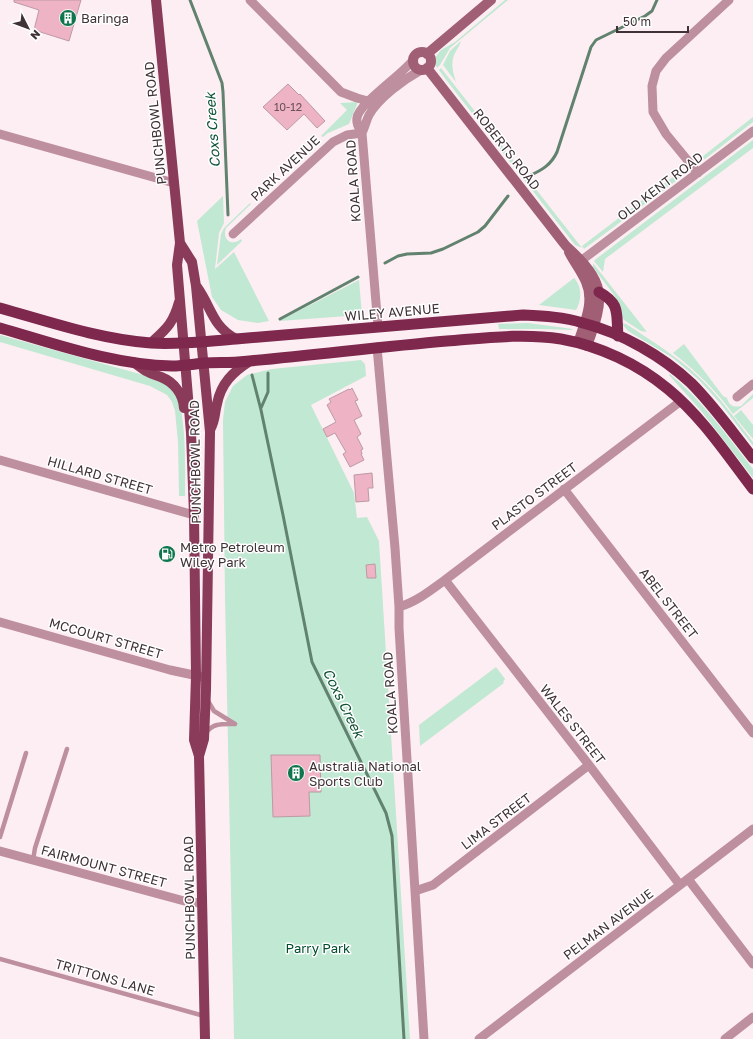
<svg xmlns="http://www.w3.org/2000/svg" width="753" height="1039" viewBox="0 0 753 1039" font-family="'Golos Text',sans-serif">
  <style>
    .green { fill: #c1e8d2 }
    .lines { fill: none; stroke-linecap: round; stroke-linejoin: round }
    .stream { stroke: #61826f; stroke-width: 3 }
    .building { fill: #eeb3c5; stroke: #bc9aa4 }
    .service { stroke: #be8f9e; stroke-width: 4.5 }
    .minor { stroke: #be8f9e; stroke-width: 9 }
    .secondary { stroke: #a05f75; stroke-width: 10 }
    .primary { stroke: #893b59; stroke-width: 10 }
    .trunk { stroke: #7e284d; stroke-width: 11 }
    .labels { text-anchor: middle; dominant-baseline: central; stroke-width: 3; stroke-linejoin: round; paint-order: stroke }
    .number-label { font-size: 11px; fill: #6c525a }
    .poi-label { font-size: 13px; fill: #403236; stroke: #fff; text-anchor: start }
    .street-label { font-size: 13px; fill: #403236; stroke: #fff }
    .park-label { font-size: 13px; fill: #014b2f; stroke: #fff }
    .water-label { font-size: 14px; font-style: italic; fill: #105437; stroke: #fff }
  </style>
  <rect width="100%" height="100%" fill="#fdeef3"/>
  <path class="green" d="M505 0H508L450 48 440 65 437 68 435 64V58L441 50 455 42Z
    M461 41C460 45 457 49 455 53 450 64 453 72 456 82L443 65 450 51Z
    M441 68 582 248 575 245 447 81 439 70Z
    M358 102 349 124 328 133 323 137 321 136 347 110 340 103Z
    M753 117V122L705 159 698 160Z
    M753 140V148L605 259 603 272 594 261 596 259Z
    M682 170H684L681 176 676 181 584 249 582 246Z
    M223 196 224 223 219 233 215 269 234 252 269 321 258 323 238 320 221 310 212 297 197 221Z
    M250 203 251 204 226 228C222 239 231 247 241 239L242 241 217 265 221 234 224 228Z
    M593 263 647 332 641 331 624 320 620 313 618 303 614 295 595 270 593 267Z
    M574 278C582 286 582 300 576 310L539 305Z
    M359 280 362 315 279 321Z
    M528 323 573 329 571 330 540 329H499L498 324Z
    M621 323 626 324C652 341 678 357 700 378 720 397 736 420 753 442V446L720 403 699 380 673 358 628 331Z
    M0 335 147 376C158 380 168 383 175 393 187 411 185 473 185 496H179L178 442 175 411 172 402 167 395 150 386 0 342Z
    M684 344 723 396 727 398C729 405 733 408 741 406L753 394V398L733 414C716 390 696 371 673 353Z
    M361 360 365 364 366 376 311 405 354 493 357 518 367 517 379 541 410 1039H234L225 597 223 420 225 402 233 386 247 375 272 369Z
    M670 374C703 401 727 436 753 469V478L702 412 669 375Z
    M741 410 753 425V439L734 416Z
    M496 667 505 679 503 682 504 683 420 746 419 725Z"/>
  <g class="lines">
    <path class="stream" d="M190 0 222 83 223 92 228 215
      M529 176C542 170 551 165 557 152L591 47 596 40 645 16 652 11 657 0
      M385 263 398 256 407 254 431 253 443 249 478 232 485 226 508 196
      M280 319 358 277
      M252 375 261 410 283 515 312 662 386 813 392 836 404 1039
      M261 408 268 392V373"/>
  </g>
  <path class="building" d="M14 0H81L69 41 34 30 39 10 14 2Z
    M288 84 299 95 300 94 325 121 317 128 304 114 287 130 263 107Z
    M352 388 358 400 355 401 362 416 354 420 361 434 357 437 363 449 361 450 362 454H361L364 460 350 467 343 454 346 452 335 433 327 437 323 429 336 422 327 405 331 402 329 399 349 389 350 390Z
    M372 473 373 488H368L369 501 356 502 354 475Z
    M375 564 376 578H367L366 565Z
    M271 755H320L321 792H309L310 816 273 817Z"/>
  <g class="lines">
    <path class="service" d="M208 701 214 711 235 724
      M206 733C213 723 222 724 233 724
      M0 837 26 753
      M33 860 35 848 67 749
      M0 959 204 1016"/>
    <path class="minor" d="M250 0 341 92 357 98 368 101
      M362 133C365 127 366 121 369 115 379 98 403 80 421 70
      M0 134 174 183
      M698 173 666 134 653 112 652 86 656 71 666 58 729 0
      M233 234 333 142 347 135 362 133
      M582 260 753 131
      M378 327 362 133C359 128 356 124 357 118 358 104 403 74 413 60
      M377 347 395 548 399 607V628L424 1039
      M737 397 753 384
      M0 460 194 515
      M564 489 753 733
      M445 580 589 765 680 885
      M399 607C416 602 430 591 445 580L681 401
      M0 622 170 670 203 677
      M0 851 188 902 202 903
      M688 879 753 964
      M415 891 433 885 589 765
      M479 1039 753 829
      M725 1039 753 1017"/>
    <path class="secondary" d="M413 61a9 9 0 1 1 18 0a9 9 0 1 1-18 0Z
      M427 54 491 0
      M427 68 566 246C607 283 605 297 587 346
      M569 252C574 262 582 272 586 282 595 302 584 324 578 343"/>
    <path class="primary" d="M156 0 180 243 177 265 191 433 194 515 196 676 194 740 199 756 205 1039
      M180 243 192 262 196 286 210 432 206 690 204 739 199 756
      M197 287C212 308 212 326 236 339
      M151 343C166 329 173 324 179 302
      M133 362C138 365 142 369 146 371 151 374 156 375 161 377 174 382 183 394 184 408
      M210 430C216 419 214 415 217 404 221 383 233 372 250 361"/>
    <path class="trunk" d="M599 292C621 304 616 314 618 336
      M0 308C50 322 99 339 151 343 179 345 208 341 236 339L523 315C543 316 564 317 583 323 622 333 662 356 691 383 714 406 733 433 753 458
      M0 328C56 344 114 365 172 366 183 366 194 364 205 363 216 362 227 363 238 362 308 356 377 347 447 341 485 338 523 333 561 339 600 346 638 364 668 389 702 417 727 455 753 489"/>
  </g>
  <defs>
    <g id="building-disc" transform="scale(0.9)"><circle r="9.5" fill="#0f754d" stroke="#fff"/><path d="M-4-6H4V6H1V3H-1V6H-4ZM-2.5-4.3h1.7v1.8h-1.7ZM.8-4.3h1.7v1.8H.8ZM-2.5-1h1.7V.8h-1.7ZM.8-1h1.7V.8H.8Z" fill="#fff"/></g>
    <g id="fuel-disc" transform="scale(0.9)"><circle r="9.5" fill="#0f754d" stroke="#fff"/><path d="M-5.5-6h7V0h2V4h1.3V-2.5L3-4.5l.8-.8L6-3V5H2.5V1h-1V6h-7ZM-4.2-4.7v3.2H.2V-4.7Z" fill="#fff"/></g>
  </defs>
  <g fill-rule="evenodd">
    <use href="#building-disc" x="68" y="18"/>
    <use href="#fuel-disc" x="167" y="554"/>
    <use href="#building-disc" x="296" y="773"/>
  </g>
  <g class="labels">
    <g class="number-label">
      <text x="288" y="106">10-12</text>
    </g>
    <g class="poi-label">
      <text x="81" y="18">Baringa</text>
      <text x="180" y="547">Metro Petroleum<tspan x="180" dy="15">Wiley Park</tspan></text>
      <text x="309" y="766">Australia National<tspan x="309" dy="15">Sports Club</tspan></text>
    </g>
    <g class="street-label">
      <text transform="translate(155 123) rotate(-96)">PUNCHBOWL ROAD</text>
      <text transform="translate(507 149) rotate(52)">ROBERTS ROAD</text>
      <text transform="translate(285 168) rotate(-43)">PARK AVENUE</text>
      <text transform="translate(353 181) rotate(-94)">KOALA ROAD</text>
      <text transform="translate(660 186) rotate(-37)">OLD KENT ROAD</text>
      <text transform="translate(392 312) rotate(-5)">WILEY AVENUE</text>
      <text transform="translate(195 462) rotate(-91)">PUNCHBOWL ROAD</text>
      <text transform="translate(100 475) rotate(16)">HILLARD STREET</text>
      <text transform="translate(534 496) rotate(-37)">PLASTO STREET</text>
      <text transform="translate(669 603) rotate(52)">ABEL STREET</text>
      <text transform="translate(106 638) rotate(16)">MCCOURT STREET</text>
      <text transform="translate(390 693) rotate(-94)">KOALA ROAD</text>
      <text transform="translate(573 724) rotate(52)">WALES STREET</text>
      <text transform="translate(496 821) rotate(-37)">LIMA STREET</text>
      <text transform="translate(104 866) rotate(15)">FAIRMOUNT STREET</text>
      <text transform="translate(189 898) rotate(-91)">PUNCHBOWL ROAD</text>
      <text transform="translate(608 924) rotate(-37)">PELMAN AVENUE</text>
      <text transform="translate(105 977) rotate(16)">TRITTONS LANE</text>
    </g>
    <g class="park-label">
      <text x="318" y="948">Parry Park</text>
    </g>
    <g class="water-label">
      <text transform="translate(212 130) rotate(-94)">Coxs Creek</text>
      <text transform="translate(344 703) rotate(64)">Coxs Creek</text>
    </g>
  </g>
  <g transform="translate(28 28) rotate(132)" stroke="#ffffff" stroke-width="3" paint-order="stroke">
  <path d="M0-3L7 15L0 10L-7 15Z" fill="#403236"/>
  <text y="-6" font-size="11" font-weight="bold" text-anchor="middle" fill="#403236">N</text>
  </g>
  <path d="M617 26v6h71v-6" fill="none" stroke="#403236" stroke-width="2"/>
  <text x="623" y="26" font-size="12" fill="#403236" stroke="#ffffff" stroke-width="3" paint-order="stroke">50 m</text>
</svg>
